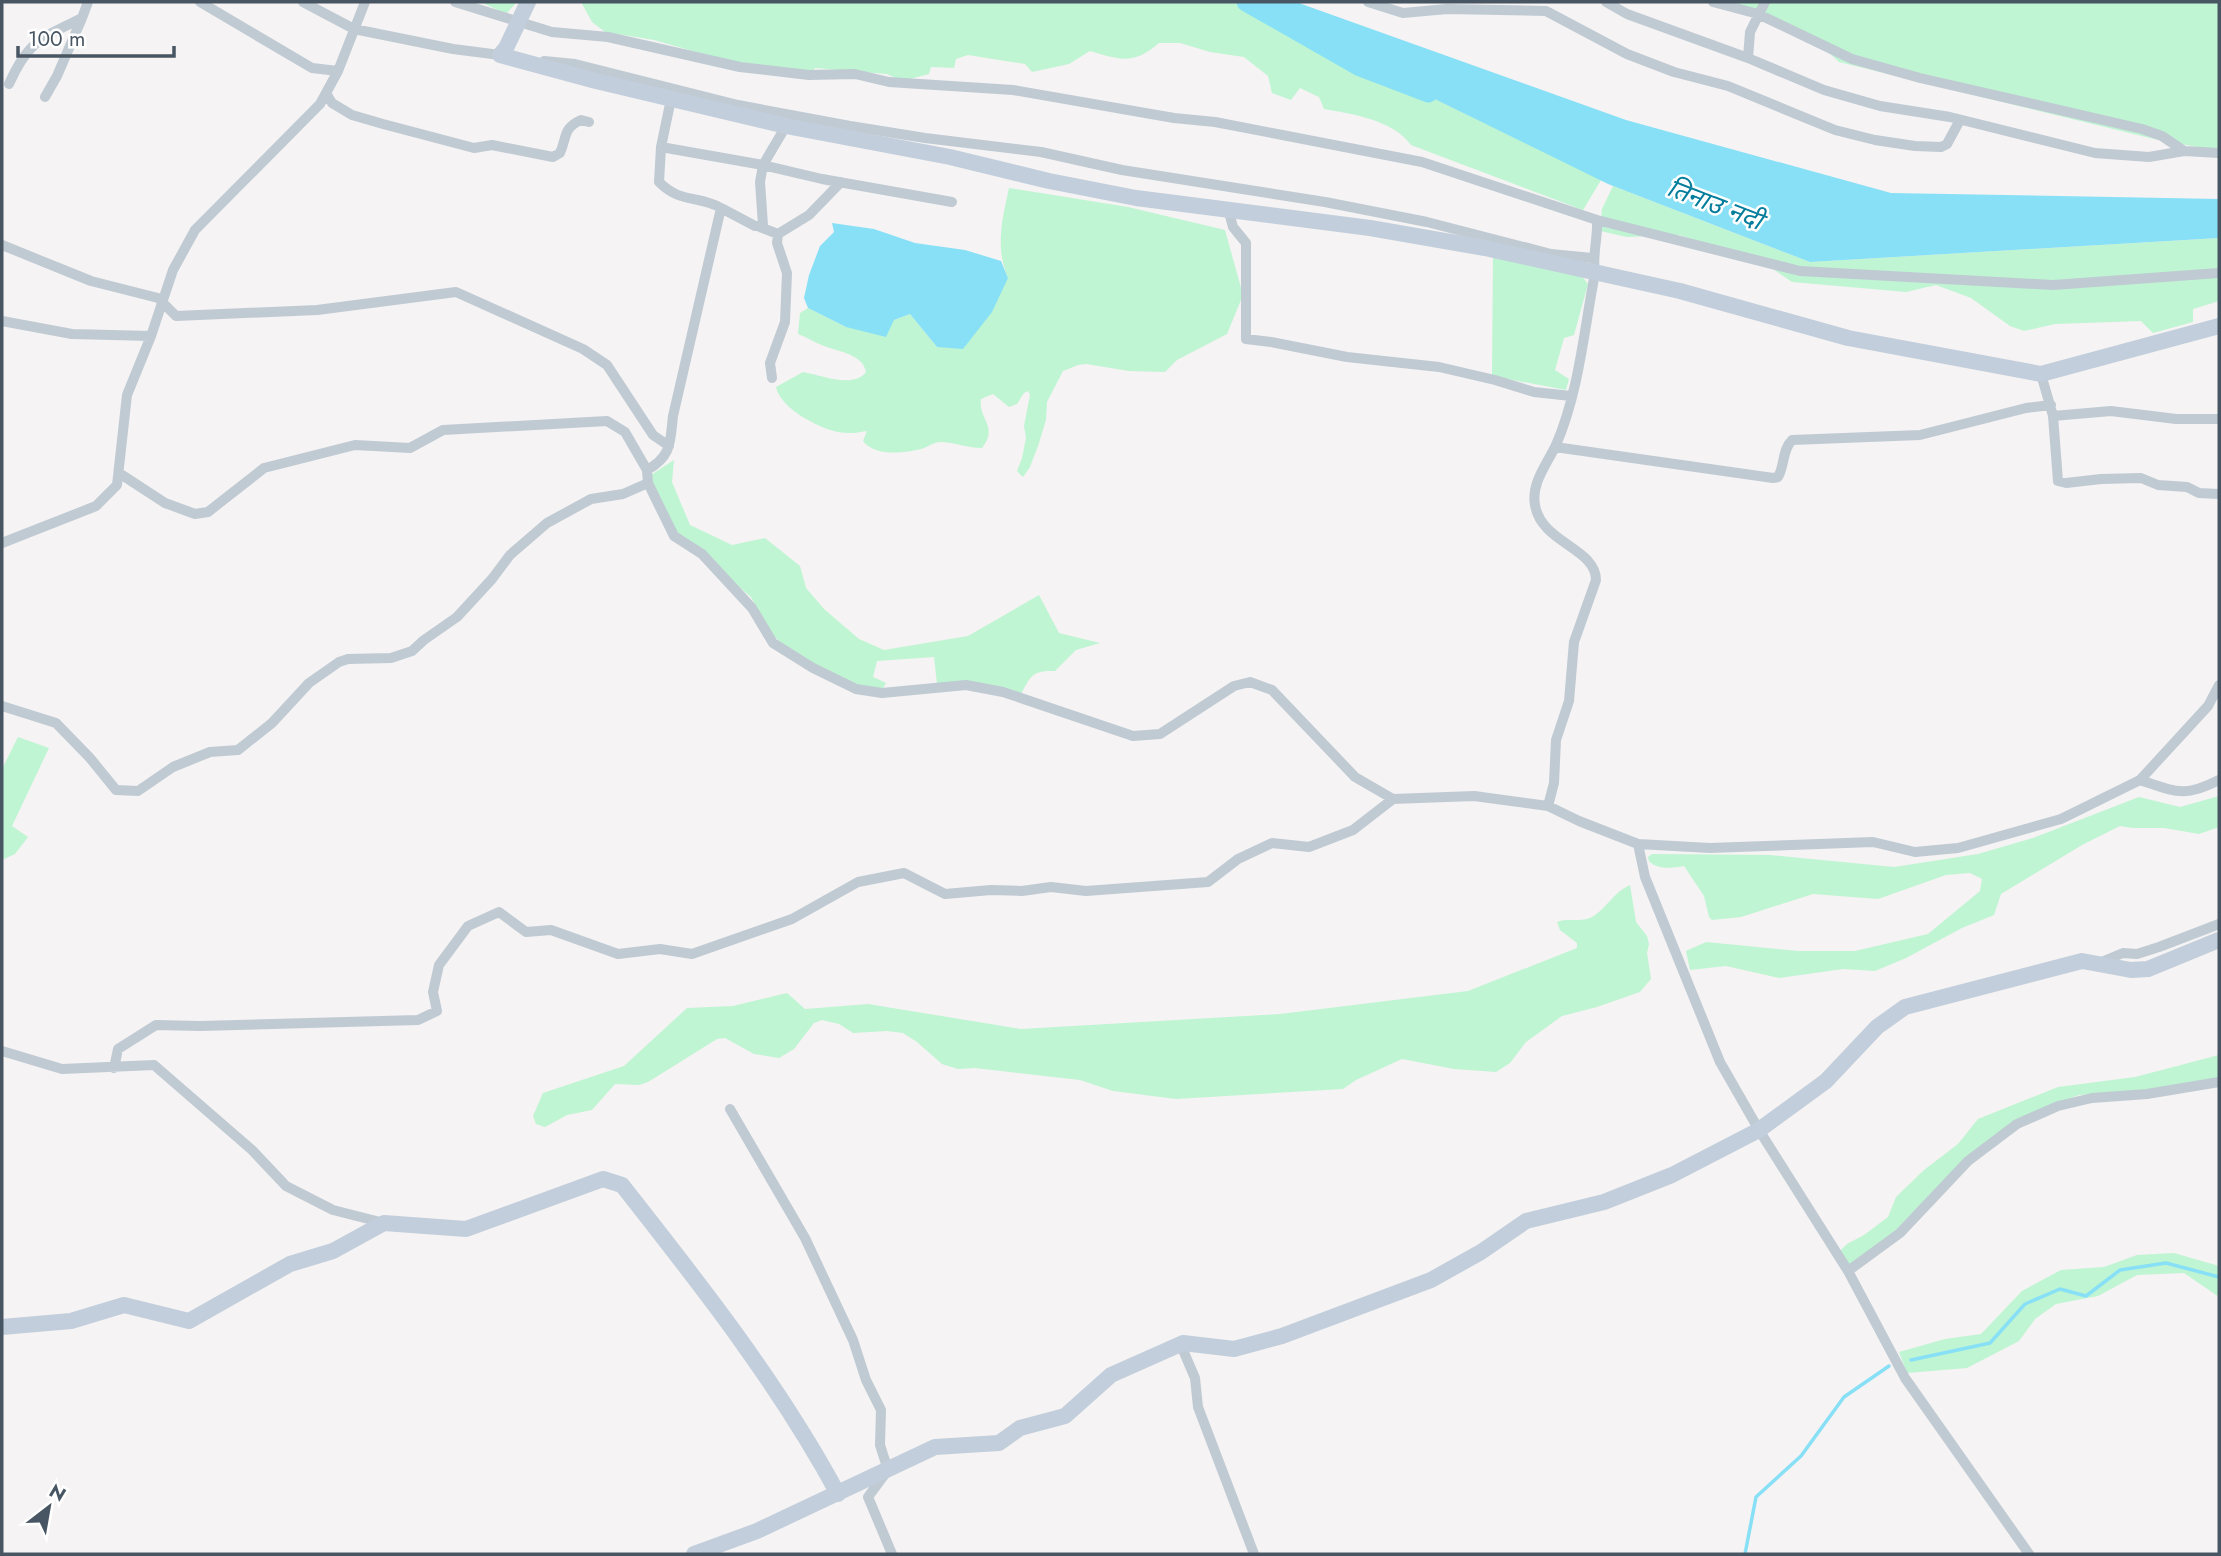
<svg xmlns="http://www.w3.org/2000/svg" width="2221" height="1556" viewBox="0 0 2221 1556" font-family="Jost,'Noto Sans Devanagari',sans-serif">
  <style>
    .green { fill: #bff5d3 }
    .water { fill: #88e0f6 }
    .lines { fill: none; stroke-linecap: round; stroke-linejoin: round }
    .stream { stroke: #88e0f6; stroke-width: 3.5 }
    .river { stroke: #88e0f6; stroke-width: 19 }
    .street { stroke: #c0cad3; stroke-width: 10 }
    .secondary { stroke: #c2cedb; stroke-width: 16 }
    .labels { text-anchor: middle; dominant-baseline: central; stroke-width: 5; stroke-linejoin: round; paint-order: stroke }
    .water-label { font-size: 26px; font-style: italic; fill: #037d9b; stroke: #fff }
  </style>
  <rect width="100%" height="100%" fill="#f5f3f3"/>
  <path class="green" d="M481 2H517L506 14Z
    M581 2H1237L1601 180 1583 210 1411 145C1393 120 1353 114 1324 109L1319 97 1300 88 1291 100 1272 93 1268 76 1244 57 1210 52 1180 43H1159C1134 65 1120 60 1090 51L1069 64 1032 72 1025 64 968 55 956 59 954 68 931 67 929 74 902 81 887 74 815 68 812 74 742 65 654 40 605 32 592 22Z
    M1716 2H2219V151L2154 139 1839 62C1809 32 1756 16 1716 2Z
    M1613 186 1810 262 2219 238V301L2193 309V322L2153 333 2141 321 2055 324 2024 331 2010 326 1971 298 1936 285 1906 292 1792 282 1761 261 1679 235 1627 237 1600 231 1602 209Z
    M1009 188 1128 207 1225 230 1243 295 1227 334 1177 360 1165 372 1129 371 1086 364 1078 365 1063 371 1047 402 1046 420 1038 446 1030 467 1023 477 1017 471 1022 458 1026 438 1024 426 1030 395 1028 391 1024 393 1017 404 1009 407 993 394 981 399C978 420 999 426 982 448 968 448 956 443 942 442 935 441 928 447 921 449 904 453 875 457 863 441L867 431C857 433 848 434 838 432 818 428 780 408 776 387L803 372C821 375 853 389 866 372 863 354 839 352 824 346 815 343 807 337 798 334L800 313 808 308 846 327 894 320 910 314 937 347 1008 278C995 247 1002 220 1009 188Z
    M1493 254 1581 275 1588 284 1574 335 1564 338 1555 370 1569 379 1566 390 1492 376Z
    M674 460 672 482 690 525 732 545 765 538 800 566 806 588 824 609 859 639 884 650 968 636 1039 595 1059 633 1100 643 1076 650 1055 671C1033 670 1031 675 1021 694L937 684 934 657 877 661 873 677 886 683 882 690 857 686 818 668 785 647 771 633 751 597 677 534 652 487 651 475Z
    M18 737 49 748 12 826 28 837 15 854 2 860V769Z
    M2219 796V827L2199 834 2164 828H2133L2120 826 2082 845 2001 894 1994 915 1962 928 1906 958 1875 971 1843 969 1779 978 1726 966 1690 970 1686 951 1706 942 1798 951H1855L1928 934 1980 891 1982 879 1970 873 1946 875 1878 899 1813 894 1741 917 1712 920 1709 917 1704 896 1684 866C1673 868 1657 870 1649 861L1648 857 1652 854 1770 855 1894 867 1978 854 2033 838 2139 797 2180 807Z
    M1630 885 1636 922 1647 936 1649 944 1647 953 1651 979 1640 992 1597 1007 1562 1016 1526 1042 1510 1063 1496 1072 1454 1069 1402 1059 1356 1080 1343 1089 1176 1099 1113 1091 1080 1080 975 1068 958 1069 942 1064 917 1042 903 1033 887 1031 853 1033 839 1024 822 1020 814 1023 794 1049 779 1058 754 1054 725 1038 717 1039 648 1082 639 1085 615 1084 592 1110 567 1115 545 1127 536 1124 533 1116 543 1093 624 1066 687 1008 733 1006 787 993 805 1009 868 1004 1021 1029 1280 1014 1468 991 1577 948V943L1560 930 1557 922C1569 917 1584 924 1595 915 1609 905 1614 892 1630 885Z
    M2219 1055V1079L2144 1092 2079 1095 2033 1112 2010 1125 1900 1227 1849 1267 1840 1251 1847 1244 1864 1235 1888 1217 1896 1197 1924 1170 1958 1144 1978 1119 2058 1087 2135 1077Z
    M2174 1253 2219 1266V1297L2184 1273 2137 1275 2098 1296 2056 1304 2035 1319 2019 1341 1967 1368 1907 1373 1899 1352 1945 1339 1981 1334 2022 1291 2061 1270 2104 1267 2137 1255Z"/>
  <path class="water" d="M1237 2H1296L1626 120 1891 193 2219 199V238L1810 262 1608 184Z
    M832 223 874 229 915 243 965 250 1001 261 1008 278 992 312 963 349 937 347 910 314 894 320 886 337 846 327 808 308 804 298 809 275 820 246 834 232Z"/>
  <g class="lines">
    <path class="stream" d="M1911 1360 1990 1343 2025 1304 2060 1289 2086 1296 2120 1270 2166 1263 2219 1277
      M1745 1554 1756 1497 1801 1456 1844 1397 1889 1366"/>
    <path class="river" d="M1246 2 1360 67 1428 93"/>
    <path class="street" d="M200 2 312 68 338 71
      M303 2 354 29 453 49 500 55
      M455 2 552 32 608 37 740 67 809 75 855 74 889 82 1013 90 1174 118 1215 122 1422 162 1597 220 1800 271 2053 285 2219 273
      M1368 2 1403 13 1447 9 1546 11 1627 54 1674 72 1728 86 1835 130 1875 140 1915 146 1941 147 1947 144 1960 120
      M1606 2 1627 14 1748 58 1824 90 1880 106 1950 117 2095 153 2149 157 2184 151 2219 153
      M1713 2 1758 14 1852 59 1920 78 2142 129 2162 136 2184 151
      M1748 58 1750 32 1765 2
      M544 61 575 64 738 105 850 126 925 138 1041 152 1122 170 1325 202 1427 222 1551 254 1592 258
      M9 84C28 41 41 38 82 18L88 2
      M326 93 332 103 352 115 383 124 474 148 492 145 553 157 560 153C567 137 563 128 581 120L589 122
      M45 97 57 76 82 18
      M671 99 661 147 659 182C681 204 698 195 721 208
      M661 147 763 165 822 179 952 202
      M1228 209 1233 227 1246 243V339L1271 342 1347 357 1439 367 1495 380 1534 392 1571 396
      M760 227 778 234 809 215 841 182
      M2 245 91 281 158 298 176 316 317 310 456 292 583 349 607 365 653 435 669 446
      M2 321 72 334 151 336
      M2041 374 2053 416 2058 481 2066 483 2101 479 2141 478 2158 485 2187 487 2199 493 2219 494
      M772 378 770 363 785 322 787 273 777 243 778 234
      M2053 416 2111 411 2176 419H2219
      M1555 447 1773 478 1778 477C1785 465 1782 450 1792 440L1920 435 2026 408 2051 405
      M647 470C672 456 670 442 673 416L721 208 755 226 763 225 760 182 763 165 786 126
      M119 473 165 503 195 514 208 512 264 468 355 445 410 448 443 430 607 421 625 432 647 470 648 483 674 536 702 554 752 608 773 643 813 668 856 689 882 693 966 685 1003 692 1133 736 1160 734 1234 686 1250 682 1272 690 1355 777 1393 799
      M2 543 96 506 117 485 127 395 151 336 173 270 195 230 320 104 338 71 365 2
      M2 706 56 723 90 758 116 790 138 791 173 767 210 752 238 750 272 723 309 683 339 662 348 659 391 658 412 651 424 640 457 617 492 579 510 555 547 523 591 499 623 494 648 483
      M2140 780C2176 792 2184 798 2219 780
      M1548 806 1554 783 1556 740 1569 701 1574 642 1596 580C1596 548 1541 543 1535 505 1531 483 1547 464 1556 445 1579 392 1584 330 1595 273 1592 255 1598 239 1597 220
      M1638 844 1645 877 1720 1062 1759 1130 1848 1271 1905 1378 2029 1554
      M2099 963 2123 953 2137 954 2159 947 2219 924
      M2 1051 62 1069 154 1065 252 1150 286 1186 333 1210 384 1223
      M114 1068 118 1049 156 1025 200 1026 418 1020 437 1011 433 992 439 965 468 926 499 912 526 932 551 930 618 954 660 949 692 954 792 919 858 882 904 873 945 894 991 890 1022 891 1051 887 1086 891 1208 882 1238 859 1272 843 1309 847 1353 830 1393 799 1474 796 1548 806 1579 821 1638 844 1710 848 1873 842 1915 852 1958 848 2061 819 2140 780 2208 706 2219 685
      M730 1109 805 1238 853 1340 866 1380 881 1410 880 1445 888 1470 868 1497 892 1554
      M1848 1271 1900 1233 1968 1161 2017 1124 2058 1106 2092 1098 2147 1094 2219 1082
      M1183 1343V1350L1195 1378 1198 1407 1254 1554"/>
    <path class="secondary" d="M528 2 506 48 500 55 596 81 786 126 950 157 1049 181 1136 198 1370 228 1485 248 1680 291 1848 338 2041 374 2219 326
      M2 1327 71 1321 124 1305 189 1321 290 1264 333 1251 384 1223 466 1229 603 1179 622 1185C700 1284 778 1383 838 1494
      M694 1554 757 1531 935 1447 999 1443 1020 1428 1065 1416 1111 1375 1183 1343 1234 1349 1282 1336 1431 1280 1481 1252 1526 1221 1604 1202 1672 1175 1759 1130 1826 1081 1877 1027 1905 1007 2082 961 2131 970 2148 969 2219 940"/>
  </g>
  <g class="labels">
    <g class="water-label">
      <text transform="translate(1715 204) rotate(21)">तिनाउ नदी</text>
    </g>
  </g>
  <rect width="2221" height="1556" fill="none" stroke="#485663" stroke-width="7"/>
  <g transform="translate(49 1507) rotate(31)" stroke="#ffffff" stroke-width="5" paint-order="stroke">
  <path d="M0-5L12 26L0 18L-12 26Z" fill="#485663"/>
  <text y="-10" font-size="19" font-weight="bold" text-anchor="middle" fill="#485663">N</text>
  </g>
  <path d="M18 46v10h156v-10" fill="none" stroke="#485663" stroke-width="3.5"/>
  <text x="28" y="46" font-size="21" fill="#485663" stroke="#ffffff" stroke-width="5" paint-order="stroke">100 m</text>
</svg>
